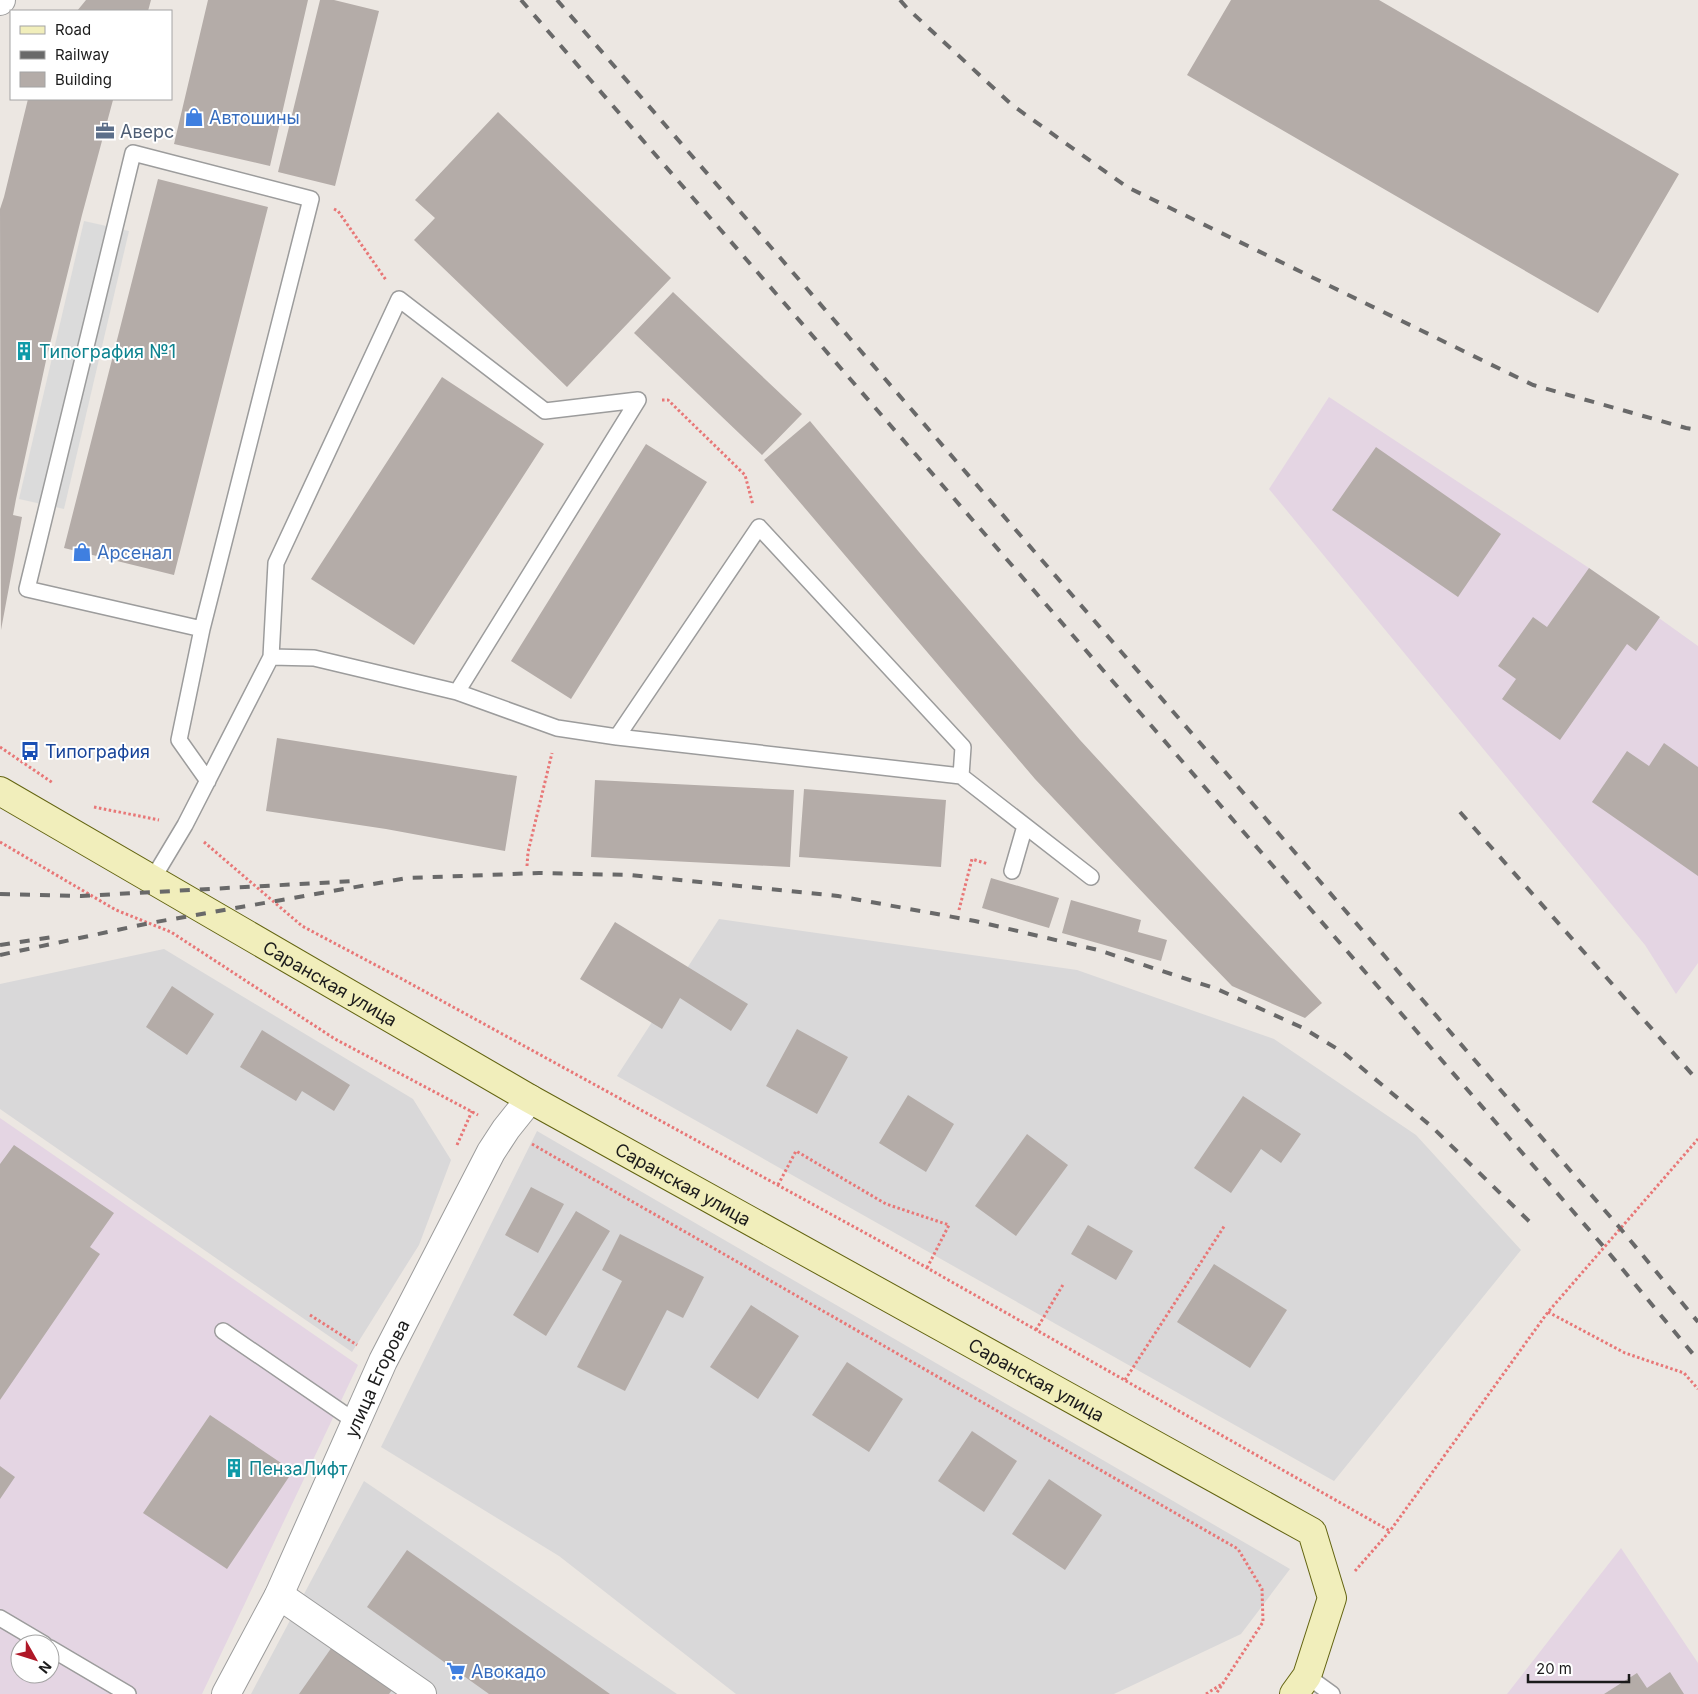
<svg xmlns="http://www.w3.org/2000/svg" width="1698" height="1694" viewBox="0 0 1698 1694" font-family="Inter,sans-serif">
  <style>
    .residential { fill: #d9d8d9 }
    .industrial { fill: #e4d5e3; fill-rule: evenodd }
    .parking { fill: #dbdbdb }
    .building { fill: #b4aca8 }
    .lines { fill: none; stroke-linecap: round; stroke-linejoin: round }
    .service-casing { stroke: #9c9c9c; stroke-width: 18 }
    .minor-casing { stroke: #9c9c9c; stroke-width: 30 }
    .secondary-casing { stroke: #636411; stroke-width: 30 }
    .path { stroke: #e87777; stroke-width: 3; stroke-dasharray: 2.5 2.5; stroke-linecap: butt }
    .service { stroke: #fff; stroke-width: 15 }
    .minor { stroke: #fff; stroke-width: 28 }
    .secondary { stroke: #f1eebb; stroke-width: 28 }
    .rail { stroke: #696969; stroke-width: 4; stroke-dasharray: 10 10; stroke-linecap: butt }
    .labels { text-anchor: middle; dominant-baseline: central; stroke-width: 4; stroke-linejoin: round; paint-order: stroke }
    .shop-label { font-size: 18px; fill: #366cbe; stroke: #fff; text-anchor: start }
    .service-label { font-size: 18px; fill: #4e5e75; stroke: #fff; text-anchor: start }
    .culture-label { font-size: 18px; fill: #0d838f; stroke: #fff; text-anchor: start }
    .transit-label { font-size: 18px; fill: #164399; stroke: #fff; text-anchor: start }
    .street-label { font-size: 18px; fill: #1b1b1b; stroke: #fff }
  </style>
  <rect width="100%" height="100%" fill="#ece7e2"/>
  <path class="residential" d="M719 919 1077 970 1274 1039 1416 1135 1521 1250 1334 1481 617 1076Z
    M164 949 413 1099 451 1160 419 1245 352 1352 0 1109V984Z
    M537 1131 1290 1569 1241 1634 1114 1694H736L559 1556 381 1447Z
    M364 1481 677 1694H251Z"/>
  <path class="industrial" d="M1329 397 1589 568 1698 646V963L1676 994 1645 945 1269 489Z
    M0 1118 358 1365 202 1694H0ZM20 1644H50V1674H20Z
    M1621 1548 1698 1663V1694H1507Z"/>
  <path class="parking" d="M84 221 129 231 64 509 19 499Z"/>
  <path class="building" d="M86 0H151L148 11H77Z
    M208 0H308L270 166 174 144Z
    M320 0H334L379 11 335 186 278 172Z
    M1231 0H1379L1679 174 1598 313 1187 75Z
    M28 99H105L113 100 82 215 47 356 16 499 13 515 22 517 1 630 0 209 4 197Z
    M498 112 671 278 567 387 414 240 435 218 415 200Z
    M158 179 268 207 174 575 64 548Z
    M673 292 802 414 762 455 634 333Z
    M442 377 544 444 414 645 311 579Z
    M810 421 919 552 1080 740 1322 1003 1305 1018 1232 986 1203 956 1035 779 764 460Z
    M646 444 707 482 571 699 511 661Z
    M1376 447 1501 534 1458 597 1332 510Z
    M1589 568 1660 617 1636 651 1627 644 1560 740 1502 699 1516 679 1498 666 1533 617 1547 627Z
    M277 738 517 776 505 851 386 829 266 811Z
    M1664 743 1698 767V876L1592 802 1627 751 1649 766Z
    M595 780 794 790 790 867 591 857Z
    M804 789 946 800 941 867 799 857Z
    M991 878 1059 898 1049 928 982 908Z
    M1071 900 1141 920 1138 932 1167 940 1161 961 1062 933Z
    M615 922 748 1004 731 1031 680 998 662 1029 580 979Z
    M172 986 214 1014 187 1055 146 1027Z
    M797 1029 848 1057 817 1114 766 1086Z
    M262 1030 350 1085 334 1111 302 1091 296 1101 240 1067Z
    M908 1095 954 1124 926 1172 879 1143Z
    M1243 1096 1301 1134 1281 1163 1261 1149 1231 1193 1194 1168Z
    M1027 1134 1068 1165 1016 1236 975 1206Z
    M14 1145 114 1213 90 1247 100 1254 0 1400V1164Z
    M531 1187 564 1204 538 1253 505 1235Z
    M576 1211 610 1231 546 1336 513 1315Z
    M1088 1225 1133 1251 1116 1280 1071 1254Z
    M620 1234 704 1277 683 1318 667 1310 625 1391 577 1367 622 1281 602 1270Z
    M1214 1264 1287 1310 1250 1368 1177 1322Z
    M751 1305 799 1336 758 1399 710 1367Z
    M847 1362 903 1399 869 1452 812 1415Z
    M210 1415 293 1471 227 1569 143 1513Z
    M972 1431 1017 1461 984 1512 938 1481Z
    M0 1466 15 1477 0 1499Z
    M1049 1479 1102 1515 1065 1570 1012 1534Z
    M407 1550 610 1694H489L423 1647 367 1607Z
    M332 1647 392 1690 389 1694H299Z
    M1670 1672 1684 1694H1604L1637 1673 1647 1688Z"/>
  <g class="lines">
    <g class="service-casing">
      <path id="service" d="M202 629 311 199 133 153 27 589 202 629 179 740 208 781
        M271 657 314 658 457 692 638 400
        M457 692 557 728 617 737 759 527 963 747 961 776
        M617 737 961 776 1091 877
        M1012 871 1025 826
        M152 880 185 825 271 657 276 563 399 299 545 411 638 400
        M223 1331 356 1422
        M0 1618 44 1644
        M50 1648 128 1694
        M1307 1676 1332 1694"/>
    </g>
    <g class="minor-casing">
      <g id="minor">
        <path d="M0 1 1 0"/>
        <path d="M279 1595 422 1694"/>
        <path id="s1" d="M226 1694 279 1595 383 1361 491 1152 506 1129 530 1099"/>
      </g>
    </g>
    <g class="secondary-casing">
      <g id="secondary">
        <path id="s2" d="M0 791 530 1099 1312 1532 1332 1598 1307 1676 1294 1694"/>
      </g>
    </g>
    <path class="path" d="M334 209 338 211 386 280
      M662 400H668L745 475 753 505
      M0 747 53 783
      M94 807 159 820
      M0 842 116 910 171 932 335 1039 478 1115
      M204 842 302 926 402 979 878 1240 1390 1531
      M527 866 528 852 552 753
      M959 910 972 859 988 864
      M532 1144 1238 1549 1262 1589 1263 1622 1216 1694
      M457 1145 472 1111
      M778 1185 796 1151 886 1204 949 1225 927 1268
      M1548 1312 1625 1353 1684 1373 1698 1389
      M310 1315 357 1345
      M1036 1330 1064 1283
      M1125 1380 1225 1225
      M1355 1571 1390 1531 1548 1312 1698 1139
      M1206 1694 1222 1684"/>
    <use href="#service" class="service"/>
    <use href="#minor" class="minor"/>
    <use href="#secondary" class="secondary"/>
    <path class="rail" d="M521 0 1604 1247 1698 1360
      M557 0 1620 1228 1698 1322
      M900 0 907 8 1012 105 1127 187 1533 385 1686 428 1698 430
      M1460 812 1698 1081
      M0 894 81 896 355 881
      M0 945 53 937
      M0 955 150 923 407 878 539 873 630 875 838 896 975 921 1098 950 1217 989 1303 1028 1344 1053 1431 1126 1535 1227"/>
  </g>
  <defs>
    <g id="shop-bare" transform="scale(1.5)"><path d="M-5-2.5h2.3a2.7 3.5 0 0 1 5.4 0H5L5.5 6h-11ZM-1.5-2.5h3a1.5 2.3 0 0 0-3 0Z" fill="#3f7fe0" stroke="#fff" stroke-width="2.5" paint-order="stroke"/></g>
    <g id="office-bare" transform="scale(1.5)"><path d="M-6-3h4V-5.5h4V-3h4V5H-6ZM-1-4.5V-3h2v-1.5ZM-6 0V1H6V0Z" fill="#5c6f8a" stroke="#fff" stroke-width="2.5" paint-order="stroke"/></g>
    <g id="building-bare" transform="scale(1.5)"><path d="M-4-6H4V6H1V3H-1V6H-4ZM-2.5-4.3h1.7v1.8h-1.7ZM.8-4.3h1.7v1.8H.8ZM-2.5-1h1.7V.8h-1.7ZM.8-1h1.7V.8H.8Z" fill="#0f9aa8" stroke="#fff" stroke-width="2.5" paint-order="stroke"/></g>
    <g id="bus-bare" transform="scale(1.5)"><path d="M-5-6H5V4H4V6H2V4H-2V6H-4V4H-5ZM-3.5-4V0h7V-4ZM-3.5 1.2v1.5H-2V1.2ZM2 1.2v1.5H3.5V1.2Z" fill="#1a4fb4" stroke="#fff" stroke-width="2.5" paint-order="stroke"/></g>
    <g id="supermarket-bare" transform="scale(1.5)"><path d="M-6-5.5h2.5l.6 2H6L4.5 2H-2.5L-4.4-4H-6ZM-1.5 3.2a1.3 1.3 0 1 0 .1 0ZM3 3.2a1.3 1.3 0 1 0 .1 0Z" fill="#3f7fe0" stroke="#fff" stroke-width="2.5" paint-order="stroke"/></g>
  </defs>
  <g fill-rule="evenodd">
    <use href="#shop-bare" x="194" y="117"/>
    <use href="#office-bare" x="105" y="131"/>
    <use href="#building-bare" x="24" y="351"/>
    <use href="#shop-bare" x="82" y="552"/>
    <use href="#bus-bare" x="30" y="751"/>
    <use href="#building-bare" x="234" y="1468"/>
    <use href="#supermarket-bare" x="456" y="1671"/>
  </g>
  <g class="labels">
    <g class="shop-label">
      <text x="209" y="117">Автошины</text>
      <text x="97" y="552">Арсенал</text>
      <text x="471" y="1671">Авокадо</text>
    </g>
    <g class="service-label">
      <text x="120" y="131">Аверс</text>
    </g>
    <g class="culture-label">
      <text x="39" y="351">Типография №1</text>
      <text x="249" y="1468">ПензаЛифт</text>
    </g>
    <g class="transit-label">
      <text x="45" y="751">Типография</text>
    </g>
    <g class="street-label">
      <text stroke="none"><textPath href="#s2" startOffset="382">Саранская улица</textPath></text>
      <text stroke="none"><textPath href="#s2" startOffset="788">Саранская улица</textPath></text>
      <text stroke="none"><textPath href="#s1" startOffset="350">улица Егорова</textPath></text>
      <text stroke="none"><textPath href="#s2" startOffset="1192">Саранская улица</textPath></text>
    </g>
  </g>
  <rect x="10" y="10" width="162" height="90" fill="#ffffff" stroke="#a4a4a4"/>
  <rect x="20" y="26" width="25" height="8" fill="#f1eebb" stroke="#a4a4a4"/>
  <text x="55" y="35" font-size="15" fill="#1b1b1b">Road</text>
  <rect x="20" y="51" width="25" height="8" fill="#696969" stroke="#a4a4a4"/>
  <text x="55" y="60" font-size="15" fill="#1b1b1b">Railway</text>
  <rect x="20" y="72" width="25" height="15" fill="#b4aca8" stroke="#a4a4a4"/>
  <text x="55" y="85" font-size="15" fill="#1b1b1b">Building</text>
  <g transform="translate(35 1659) rotate(129)"><circle r="24" fill="#ffffff" stroke="#a4a4a4"/>
  <path d="M0-4L9 19L0 12L-9 19Z" fill="#af1727"/>
  <text y="-8" font-size="14" font-weight="bold" text-anchor="middle" fill="#1b1b1b">N</text>
  </g>
  <path d="M1528 1674v8h101v-8" fill="none" stroke="#1b1b1b" stroke-width="2.5"/>
  <text x="1536" y="1674" font-size="15" fill="#1b1b1b" stroke="#ffffff" stroke-width="4" paint-order="stroke">20 m</text>
</svg>
